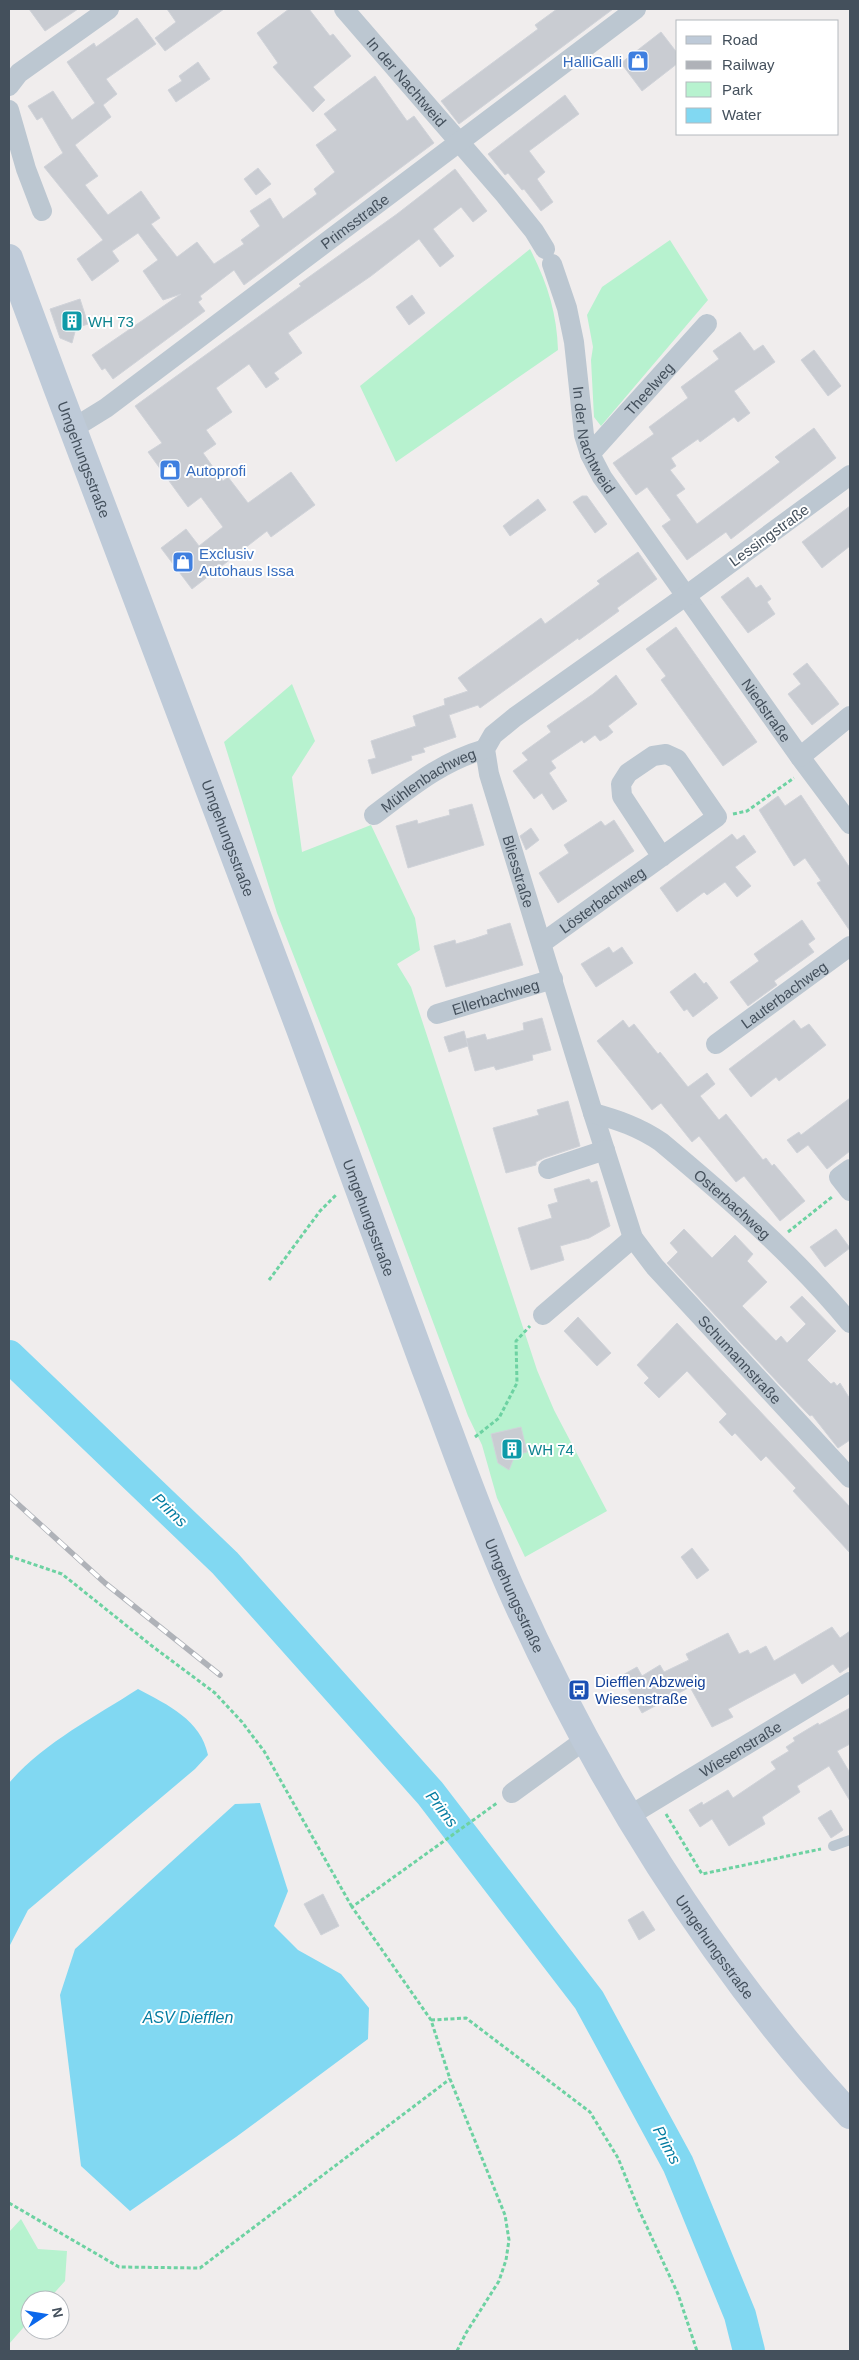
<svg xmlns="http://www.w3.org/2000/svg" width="859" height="2360" viewBox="0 0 859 2360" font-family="Helvetica,sans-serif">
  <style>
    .green { fill: #b7f2cf }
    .water { fill: #81d8f2 }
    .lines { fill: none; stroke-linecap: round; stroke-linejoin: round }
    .river { stroke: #81d8f2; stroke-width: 32 }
    .building { fill: #c9ccd2; stroke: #d0d3d9 }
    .path { stroke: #6dd2a2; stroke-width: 3; stroke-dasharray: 4 2.5; stroke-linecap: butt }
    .lane { stroke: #bcc7d1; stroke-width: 10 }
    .street { stroke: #bcc7d1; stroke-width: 20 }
    .secondary { stroke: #becad8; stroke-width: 28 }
    .rail-casing { stroke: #afb2b8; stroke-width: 5.5 }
    .rail { stroke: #fff; stroke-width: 4; stroke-dasharray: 11; stroke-linecap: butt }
    .labels { text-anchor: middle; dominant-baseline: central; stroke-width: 4; stroke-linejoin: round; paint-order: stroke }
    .shop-label { font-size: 15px; fill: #366cbe; stroke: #fff; text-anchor: start }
    .street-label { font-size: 15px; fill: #44505c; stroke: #fff }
    .culture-label { font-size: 15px; fill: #0d838f; stroke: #fff; text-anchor: start }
    .transit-label { font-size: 15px; fill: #164399; stroke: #fff; text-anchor: start }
    .water-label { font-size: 16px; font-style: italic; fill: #047ca1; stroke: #fff }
  </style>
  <rect width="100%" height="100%" fill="#f0eded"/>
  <path class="green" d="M670 240 708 300 601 426 594 417 591 360 593 347 587 315 602 287Z
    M530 249C547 282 557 313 558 350L396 462 360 386Z
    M292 684 315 741 292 777 302 852 371 825 415 918 420 950 397 964 411 987 537 1370 554 1410 607 1511 525 1557 497 1498 482 1445 468 1416 360 1126 277 913 224 742Z
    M21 2219 38 2249 67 2251 65 2281 48 2300H30V2320L9 2344V2232Z"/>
  <path class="water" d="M138 1689C168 1705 201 1720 208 1755L195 1769 28 1910 9 1947V1783C43 1743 95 1717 138 1689Z
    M260 1803 288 1891 274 1926 298 1950 341 1974 369 2008 368 2039 236 2137 130 2211 81 2166 60 1995 75 1949 235 1804Z"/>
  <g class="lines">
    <path class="river" d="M9 1356 225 1563 430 1793 589 2000 678 2164 740 2315 749 2351"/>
  </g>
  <path class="building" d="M29 9H78L45 31Z
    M167 9H224L165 51 155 38 176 22Z
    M289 9H309L330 36 333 34 351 56 313 87 325 100 313 112 273 67 278 63 257 33Z
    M557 9H613L459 124 441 101 538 29 535 25Z
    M137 18 156 44 106 79 117 94 103 105 111 117 75 145 98 176 85 185 108 215 141 191 160 218 151 224 177 257 197 242 214 264 244 244 241 240 260 226 250 211 270 198 283 219 317 194 314 189 335 172 316 145 337 130 324 114 375 76 407 121 414 116 434 143 244 285 234 270 200 296 202 299 198 302 205 311 113 379 105 368 102 370 92 355 181 294 163 300 143 271 158 260 138 233 112 251 119 261 92 281 77 259 103 240 44 167 63 153 42 117 37 120 28 106 53 91 72 120 95 103 67 62 94 43 96 47Z
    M661 32 678 54V63L642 91 621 63Z
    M198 62 210 79 176 102 168 90 182 81 179 76Z
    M565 95 579 114 529 151 545 172 537 179 553 202 541 211 524 189 522 190 508 173 505 175 488 154Z
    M258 168 271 184 256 195 244 179Z
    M455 169 487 211 473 222 461 207 433 229 454 256 440 267 419 239 371 276 288 333 302 353 274 373 279 379 266 388 249 364 216 388 232 412 206 430 216 444 203 453 223 481 228 477 248 503 291 472 315 505 271 537 267 531 192 589 161 548 186 529 199 546 223 527 201 497 188 507 148 452 162 443 135 406 301 286 299 284 397 214Z
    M412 295 425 313 409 325 396 307Z
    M80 299 88 324 76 328 72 343 60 338 50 309Z
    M740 332 754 351 763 345 775 362 734 391 750 413 738 422 734 417 700 442 698 439 671 458 676 466 670 470 685 489 676 495 697 524 780 462 775 457 814 428 836 458 731 539 726 532 687 560 662 526 671 520 647 487 636 495 613 463 654 434 649 427 688 398 681 387 719 359 713 351Z
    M814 350 841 386 828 396 801 360Z
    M582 496H587L607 524 595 533 573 502Z
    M538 499 546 510 510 536 503 526Z
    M850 506V546L822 568 802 542Z
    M638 552 657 579 617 608 619 611 579 640 578 638 480 708 478 705 449 715 456 737 423 748 425 752 411 756 412 760 372 774 368 760 376 758 371 741 416 726 413 716 445 705 444 699 468 691 458 678 541 618 545 624 600 584 597 581Z
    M748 577 756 588 761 585 771 599 767 602 775 614 748 633 721 597Z
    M676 627 757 742 723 766 661 680 666 676 646 649Z
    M807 663 839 704 812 725 788 694 801 684 793 674Z
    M616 675 637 704 608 726 613 732 607 737 600 741 595 735 584 743 582 740 551 761 556 768 549 773 567 801 553 810 542 793 534 799 513 771 528 760 522 753 551 732 547 726 593 694Z
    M801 795 850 868V931L817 883 821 881 805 858 794 866 759 810 778 796 785 806Z
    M472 804 484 845 408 868 396 826 417 820 418 824 435 819 450 815 449 810Z
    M614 820 634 851 558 903 539 873 569 853 564 845 601 821 605 826Z
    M531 828 539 840 526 850 520 836Z
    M732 834 737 840 744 835 756 852 735 867 751 886 737 897 725 882 707 895 704 892 677 912 660 888Z
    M802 920 815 939 808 944 814 952 774 981 777 985 748 1006 730 982 759 961 754 954Z
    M510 923 523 965 446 987 434 946 455 940 456 944 473 939 488 934 487 930Z
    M609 947 613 953 622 947 633 963 596 987 581 964Z
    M695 973 704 984 706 982 718 998 693 1017 687 1009 684 1011 670 992Z
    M542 1018 551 1050 532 1055 533 1060 496 1070 494 1066 475 1071 466 1039 485 1034 487 1040 506 1035 524 1030 523 1023Z
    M623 1020 629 1028 634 1024 658 1054 660 1052 688 1087 707 1073 715 1084 700 1096 719 1120 726 1114 763 1160 766 1158 772 1166 774 1164 805 1201 780 1221 744 1176 736 1182 699 1136 692 1142 661 1103 652 1110 597 1041Z
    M794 1020 801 1029 809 1024 826 1045 779 1081 776 1077 751 1097 729 1069Z
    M464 1031 468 1046 449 1052 444 1037Z
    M850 1098V1151L827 1169 808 1145 797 1153 787 1140 799 1132 801 1135Z
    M568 1101 580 1146 544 1158 536 1162V1165L506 1173 493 1128 539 1115 537 1110Z
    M589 1179 591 1183 597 1181 610 1226 589 1238 560 1246 564 1260 531 1270 518 1228 552 1218 548 1205 558 1202 554 1189Z
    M684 1229 712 1258 735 1235 753 1254 747 1261 767 1282 742 1306 776 1341 781 1336 787 1343 806 1324 790 1307 802 1296 836 1331 807 1360 831 1384 834 1382 837 1386 840 1383 850 1399V1440L838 1448 812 1415 810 1416 782 1387 667 1263 678 1252 670 1243Z
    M836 1229 850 1248 825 1267 810 1247Z
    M578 1317 611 1353 597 1366 564 1331Z
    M677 1323 850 1507V1553L793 1491 796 1488 766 1456 761 1461 735 1433 732 1436 719 1422 727 1414 687 1371 659 1398 644 1383 649 1378 637 1365Z
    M521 1427 527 1452 515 1455 509 1470 498 1463 491 1434Z
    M692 1548 709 1570 697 1579 681 1557Z
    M832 1627 840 1638 850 1631V1666L840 1673 833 1664 802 1684 795 1673 728 1709 733 1717 712 1727 690 1687 642 1713 621 1676 637 1667 642 1676 660 1665 664 1672 689 1660 686 1654 728 1633 739 1654 748 1650 750 1654 766 1646 774 1661Z
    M850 1708V1744L837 1751 850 1773V1801L829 1766 797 1786 800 1792 762 1817 765 1824 729 1846 712 1819 700 1827 689 1810 702 1802 703 1805 728 1790 733 1798 776 1769 771 1762 789 1751 786 1747 795 1741 793 1738 818 1723 819 1725Z
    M831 1810 843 1830 831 1838 818 1818Z
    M323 1894 339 1926 321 1935 304 1904Z
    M643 1911 655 1930 639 1940 628 1920Z"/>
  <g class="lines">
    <path class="path" d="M733 814 747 811 794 778
      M788 1232 832 1197
      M269 1280 320 1211 337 1194
      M475 1437 499 1418 517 1383 516 1341 530 1326
      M9 1556 62 1574 152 1646 215 1693 242 1722 264 1751 352 1907
      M666 1814 702 1874 821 1849
      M431 2020 466 2018 590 2112 618 2158 639 2210 678 2294 697 2351
      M9 2203 119 2267 200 2268 450 2079
      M457 2351 466 2333 499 2281 506 2260 509 2240 505 2215 450 2079 431 2020 352 1907 497 1803"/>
    <path class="lane" d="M833 1846 850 1840"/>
    <g class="street">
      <path id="s1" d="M344 9 505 195 534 231 545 249"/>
      <path d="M9 86 19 73 109 9"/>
      <path d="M9 110 26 169 42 211"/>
      <path id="s2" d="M552 264 567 308 574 342 584 435 590 454 602 477 800 757 850 824"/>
      <path id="s3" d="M72 429 106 408 636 9"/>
      <path id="s4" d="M590 454 707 324"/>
      <path id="s5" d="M850 475 687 595 515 717 493 735 485 749 489 774 593 1113 633 1238 655 1267 850 1478"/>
      <path d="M800 757 850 716"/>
      <path id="s6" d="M374 815C410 788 440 762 485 749"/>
      <path id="s7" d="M542 943 717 817 677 759 666 754 653 756 628 773 621 784 622 796 662 857"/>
      <path id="s8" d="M437 1014 553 979"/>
      <path id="s9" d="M716 1044 850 946"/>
      <path id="s10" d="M593 1113C618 1120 639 1127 661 1142 728 1198 795 1256 850 1323"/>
      <path d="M548 1169 605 1150"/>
      <path d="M850 1169 839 1177 850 1191"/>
      <path d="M543 1315 633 1238"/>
      <path d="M512 1793 586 1739"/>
      <path id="s11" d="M629 1816 850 1682"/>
    </g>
    <path class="secondary" id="s12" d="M9 258C104 516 205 772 300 1029 341 1142 383 1255 425 1368 453 1441 479 1517 511 1589 595 1777 710 1963 850 2115"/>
    <g class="rail-casing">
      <path id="rail" d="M9 1496 105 1583 220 1675"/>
    </g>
    <use href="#rail" class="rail"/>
  </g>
  <defs>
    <g id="shop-square" transform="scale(1.125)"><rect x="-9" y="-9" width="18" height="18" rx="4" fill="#3f7fe0" stroke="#fff"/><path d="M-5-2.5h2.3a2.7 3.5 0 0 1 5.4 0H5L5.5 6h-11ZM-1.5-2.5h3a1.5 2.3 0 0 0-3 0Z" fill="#fff"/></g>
    <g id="building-square" transform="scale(1.125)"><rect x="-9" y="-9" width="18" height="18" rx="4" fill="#0f9aa8" stroke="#fff"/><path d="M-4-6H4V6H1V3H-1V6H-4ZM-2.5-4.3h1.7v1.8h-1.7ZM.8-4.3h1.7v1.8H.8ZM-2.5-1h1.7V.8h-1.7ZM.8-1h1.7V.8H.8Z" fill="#fff"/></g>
    <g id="bus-square" transform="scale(1.125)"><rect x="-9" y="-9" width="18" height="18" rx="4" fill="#1a4fb4" stroke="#fff"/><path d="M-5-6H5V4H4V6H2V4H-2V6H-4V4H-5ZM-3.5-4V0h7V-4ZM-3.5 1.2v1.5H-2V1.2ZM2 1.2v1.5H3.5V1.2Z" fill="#fff"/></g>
  </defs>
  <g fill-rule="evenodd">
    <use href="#shop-square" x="638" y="61"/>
    <use href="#building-square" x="72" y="321"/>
    <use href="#shop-square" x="170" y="470"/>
    <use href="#shop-square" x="183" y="562"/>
    <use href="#building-square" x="512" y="1449"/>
    <use href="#bus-square" x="579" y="1690"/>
  </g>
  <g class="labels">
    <g class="shop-label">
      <text x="622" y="61" text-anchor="end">HalliGalli</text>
      <text x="186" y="470">Autoprofi</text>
      <text x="199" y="553">Exclusiv<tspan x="199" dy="17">Autohaus Issa</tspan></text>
    </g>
    <g class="street-label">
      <text stroke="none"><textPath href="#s1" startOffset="96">In der Nachtweid</textPath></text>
      <text stroke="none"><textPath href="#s3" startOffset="351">Primsstraße</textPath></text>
      <text stroke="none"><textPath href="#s4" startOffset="88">Theelweg</textPath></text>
      <text stroke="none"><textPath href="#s2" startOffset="182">In der Nachtweid</textPath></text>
      <text stroke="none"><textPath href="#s12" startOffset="215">Umgehungsstraße</textPath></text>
      <text transform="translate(769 535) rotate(-36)">Lessingstraße</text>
      <text stroke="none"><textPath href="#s2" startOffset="506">Niedstraße</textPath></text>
      <text stroke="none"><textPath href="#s6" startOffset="65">Mühlenbachweg</textPath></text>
      <text stroke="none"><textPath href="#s12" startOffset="620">Umgehungsstraße</textPath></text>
      <text stroke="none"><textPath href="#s5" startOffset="585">Bliesstraße</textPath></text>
      <text stroke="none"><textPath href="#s7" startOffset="74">Lösterbachweg</textPath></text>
      <text stroke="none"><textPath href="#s9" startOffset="84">Lauterbachweg</textPath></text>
      <text stroke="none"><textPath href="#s8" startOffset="61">Ellerbachweg</textPath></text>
      <text stroke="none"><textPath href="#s10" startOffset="169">Osterbachweg</textPath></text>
      <text stroke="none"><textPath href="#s12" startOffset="1025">Umgehungsstraße</textPath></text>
      <text stroke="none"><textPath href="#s5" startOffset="1131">Schumannstraße</textPath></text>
      <text stroke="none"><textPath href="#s12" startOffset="1430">Umgehungsstraße</textPath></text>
      <text stroke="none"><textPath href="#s11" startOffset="130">Wiesenstraße</textPath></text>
      <text stroke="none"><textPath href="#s12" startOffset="1835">Umgehungsstraße</textPath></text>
    </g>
    <g class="culture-label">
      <text x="88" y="321">WH 73</text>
      <text x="528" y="1449">WH 74</text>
    </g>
    <g class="transit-label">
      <text x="595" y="1681">Diefflen Abzweig<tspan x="595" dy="17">Wiesenstraße</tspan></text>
    </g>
    <g class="water-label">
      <text transform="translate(170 1510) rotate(44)">Prims</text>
      <text transform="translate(442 1809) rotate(52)">Prims</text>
      <text x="188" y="2017">ASV Diefflen</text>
      <text transform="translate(667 2145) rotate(62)">Prims</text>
    </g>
  </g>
  <rect width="859" height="2360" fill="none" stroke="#44505c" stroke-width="20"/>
  <rect x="676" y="20" width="162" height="115" fill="#ffffff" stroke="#b4b9be"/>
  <rect x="686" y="36" width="25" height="8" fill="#becad8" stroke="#b4b9be"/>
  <text x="722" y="45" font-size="15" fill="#44505c">Road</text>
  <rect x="686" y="61" width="25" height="8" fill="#afb2b8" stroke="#b4b9be"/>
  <text x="722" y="70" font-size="15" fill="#44505c">Railway</text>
  <rect x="686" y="82" width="25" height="15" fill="#b7f2cf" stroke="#b4b9be"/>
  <text x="722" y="95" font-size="15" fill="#44505c">Park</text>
  <rect x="686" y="108" width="25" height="15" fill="#81d8f2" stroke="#b4b9be"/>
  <text x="722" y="120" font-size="15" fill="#44505c">Water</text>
  <g transform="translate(45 2315) rotate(78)"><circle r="24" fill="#ffffff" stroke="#b4b9be"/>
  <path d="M0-4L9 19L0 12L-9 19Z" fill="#0c68eb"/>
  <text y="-8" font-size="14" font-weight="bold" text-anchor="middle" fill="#44505c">N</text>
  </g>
</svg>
